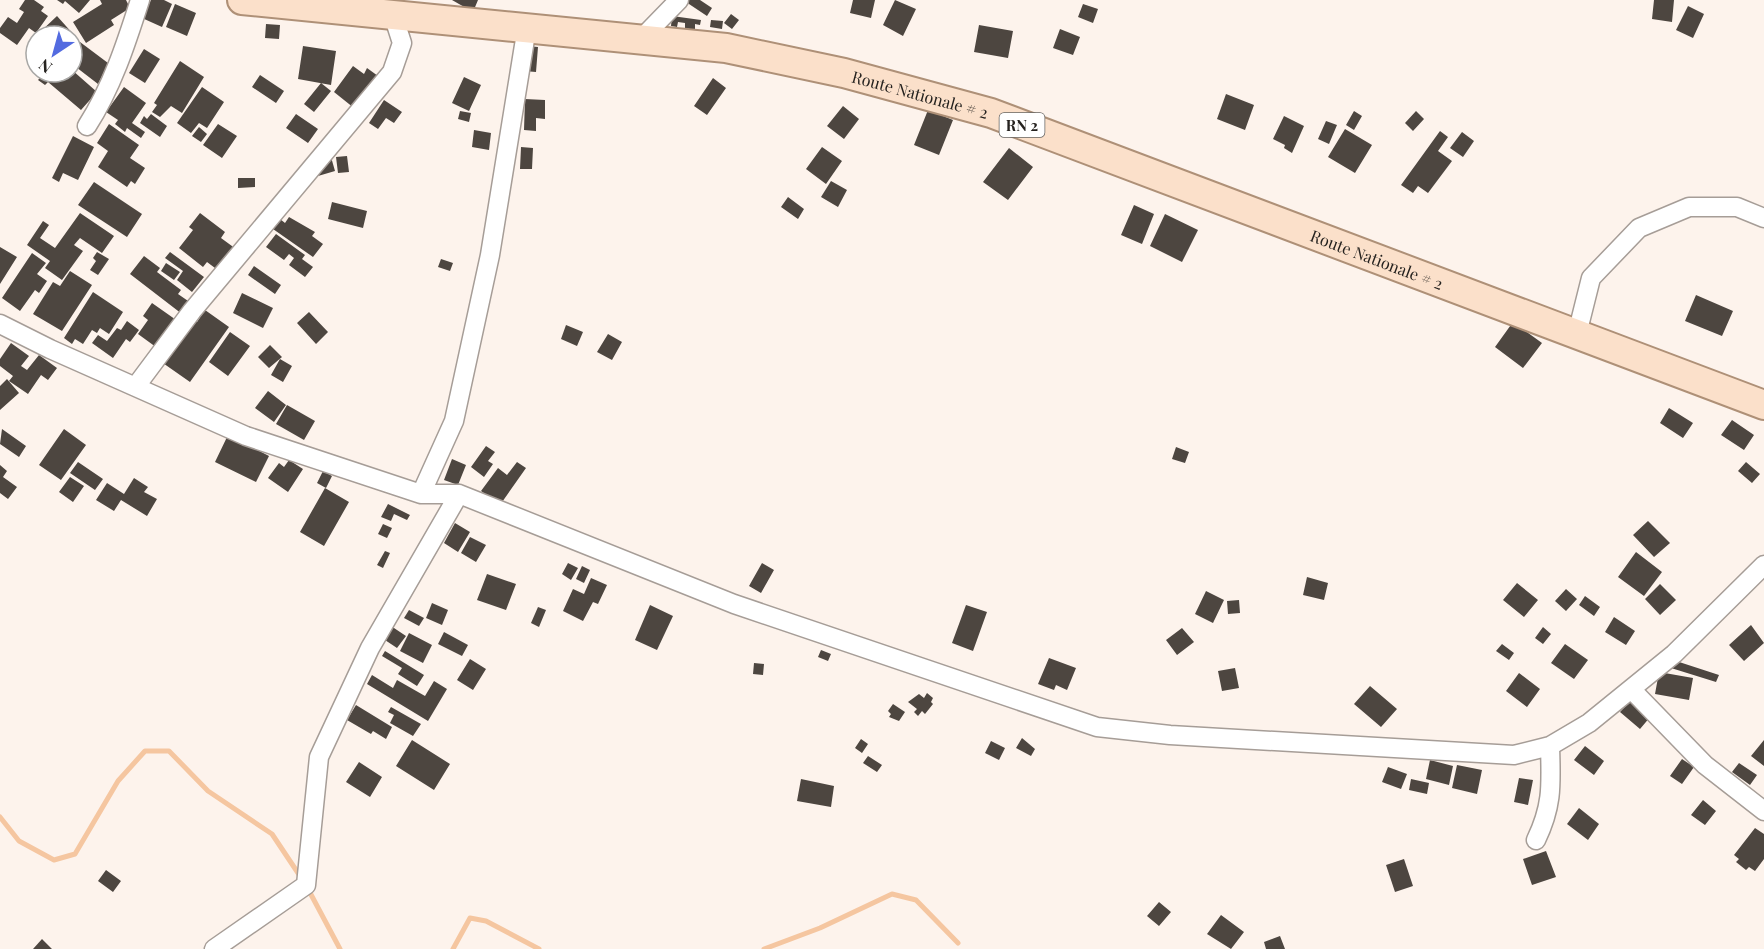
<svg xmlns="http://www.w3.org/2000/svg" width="1764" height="949" viewBox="0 0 1764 949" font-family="'Playfair Display',serif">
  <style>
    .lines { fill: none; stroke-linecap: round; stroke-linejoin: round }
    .stream { stroke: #f5c6a0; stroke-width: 5 }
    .building { fill: #4d4640 }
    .minor-casing { stroke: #a69d97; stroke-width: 21 }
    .primary-casing { stroke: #ae9077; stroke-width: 32 }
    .minor { stroke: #fff; stroke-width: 18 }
    .primary { stroke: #fbe0ca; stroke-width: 28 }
    .labels { text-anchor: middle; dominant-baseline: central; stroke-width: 6; stroke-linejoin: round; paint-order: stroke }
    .shield { fill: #fff; stroke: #666462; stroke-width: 1.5 }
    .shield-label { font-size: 15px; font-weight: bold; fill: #25221f }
    .street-label { font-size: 16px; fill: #25221f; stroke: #fff }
  </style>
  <rect width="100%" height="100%" fill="#fdf3ec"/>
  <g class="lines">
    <path class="stream" d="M0 817 19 841 54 860 75 854 118 781 145 751H169L208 791 272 834 302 879
      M307 887 340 949
      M453 949 470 918 486 921 539 949
      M764 949 820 928 892 894 916 900 958 943"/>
  </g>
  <path class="building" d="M25 0H34L44 7 41 11 48 16 36 33 29 28 17 45 0 33V28L8 17 17 23 24 12 19 9Z
    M57 0H90L79 13 65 1 63 4Z
    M100 0H126L130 8 111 20 114 25 86 43 73 22 102 4Z
    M151 0H164L172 4 162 27 142 18Z
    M452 0H478L473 12Z
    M688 0H700L712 8 707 16 686 2Z
    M853 0H875L871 18 850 13Z
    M895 0 916 9 903 36 883 25Z
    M1654 0H1674L1672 22 1652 19Z
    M175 4 196 13 187 36 166 27Z
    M1083 4 1098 9 1093 23 1078 17Z
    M1688 6 1704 14 1693 38 1676 30Z
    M731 14 739 20 732 29 724 23Z
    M57 16 74 35 39 36 38 34Z
    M672 16 701 20 700 25 695 24V30L685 28V23L678 22 677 27 671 26Z
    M711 20 723 21 722 29 710 27Z
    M266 24 280 25 279 39 265 38Z
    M979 25 1013 31 1008 58 974 52Z
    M1060 29 1080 37 1073 55 1053 48Z
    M80 42 112 66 108 72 105 70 98 84 72 64V52Z
    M303 46 336 51 331 85 298 79Z
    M527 46 538 47 536 72 524 71Z
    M144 49 160 59 145 83 129 73Z
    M180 61 204 77 182 113 171 106 160 117 152 112 157 105 154 103Z
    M353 66 364 74 367 68 378 76 354 108 334 92Z
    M72 70 97 92 81 110 48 82 45 85 38 80 45 72H72Z
    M260 75 284 91 276 103 252 87Z
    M464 77 481 85 469 111 452 103Z
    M713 78 726 88 707 115 694 106Z
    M321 83 331 91 314 112 304 104Z
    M124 87 146 103 132 123 145 132 141 138 127 128 125 132 115 124 118 120 106 112Z
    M202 87 224 102 207 128 199 123 191 133 177 123Z
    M1226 94 1254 105 1245 130 1217 119Z
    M525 99 545 100V119L536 118V131L524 130Z
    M384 100 402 112 394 123 386 118 378 129 369 123Z
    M843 106 859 119 844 139 827 126Z
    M928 110 953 120 939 155 914 145Z
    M460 111 471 113 469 122 458 119Z
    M1354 111 1362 116 1354 130 1346 125Z
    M1416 111 1424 119 1413 131 1405 123Z
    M151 114 167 126 160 137 140 123 144 116 147 119Z
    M296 114 318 129 308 143 286 128Z
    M1284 116 1304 126 1292 153 1284 148 1285 145 1273 139Z
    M1326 121 1337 125 1329 144 1318 139Z
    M109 124 139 145 130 158 145 168 135 184 131 181 127 187 98 167 108 151 97 143Z
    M218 124 237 136 222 158 203 145Z
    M199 127 207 134 201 142 192 136Z
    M1345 129 1372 145 1355 173 1328 157Z
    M474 130 491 133 489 150 472 147Z
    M1440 131 1448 137 1438 151 1452 161 1428 193 1418 186 1413 193 1401 185Z
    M1462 132 1474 141 1463 157 1450 148Z
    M73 136 94 147 78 180 63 173 59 182 52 178Z
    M521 147 533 148 532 169H520Z
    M822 147 842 161 826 184 806 169Z
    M1009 148 1033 167 1008 200 983 182Z
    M347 156 349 172 338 173 336 157Z
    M331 157 335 171 318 176 320 167Z
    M238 178H255V187L238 188Z
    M831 181 847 190 838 207 821 197Z
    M94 182 142 214 127 237 78 205Z
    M788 197 804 209 798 219 781 207Z
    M332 202 367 211 363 228 328 219Z
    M1134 205 1154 214 1142 244 1121 235Z
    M80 213 114 236 102 253 80 238 74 245 83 251 62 280 45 268 50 261 27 245 43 221 49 225 40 238 55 248Z
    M200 213 225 232 221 238 236 249 219 271 207 262 203 267 179 248 193 230 189 227Z
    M1165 214 1198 230 1182 262 1150 246Z
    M289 217 315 232 312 236 323 244 313 257 273 229 280 219 285 223Z
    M276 234 305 255 302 259 313 267 305 277 289 265 294 258 289 254 284 260 266 247Z
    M0 247 17 257 0 284Z
    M97 252 109 259 98 275 90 270 96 261 93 258Z
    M170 252 204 277 192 292 177 280 183 271 165 258Z
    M32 253 46 263 37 274 47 281 39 293 35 290 20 311 2 298Z
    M144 256 160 268 157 272 181 290 178 294 191 303 182 314 130 274Z
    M441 259 453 263 450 271 438 267Z
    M166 263 180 272 174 280 161 271Z
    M254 266 281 285 275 294 248 275Z
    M70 271 92 285 62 331 33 314 53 282 60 286Z
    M93 292 123 312 109 334 100 328 97 333 92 330 83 344 75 339 72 344 64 338Z
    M242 293 273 308 263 328 233 313Z
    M1696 295 1733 311 1722 336 1685 321Z
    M152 303 179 322 160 350 138 334 148 320 143 316Z
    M205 310 229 327 190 382 160 361 190 318 197 322Z
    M309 312 328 332 316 344 297 323Z
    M127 321 139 330 130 342 126 339 113 358 92 343 98 335 107 341 117 328 121 330Z
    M1513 322 1542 343 1523 368 1495 347Z
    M566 325 583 332 577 346 561 339Z
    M230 332 250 346 228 376 209 362Z
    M608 334 622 342 612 360 597 352Z
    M11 343 29 356 21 366 27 370 39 355 57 368 48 380 41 375 28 394 9 381 13 376 0 366V359Z
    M270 345 282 357 269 368 258 357Z
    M280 359 292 366 283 382 271 375Z
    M7 379 19 393 0 410V386Z
    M268 391 286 405 274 422 255 408Z
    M287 405 315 421 304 440 276 424Z
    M1669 408 1693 423 1683 438 1660 423Z
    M1732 420 1754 435 1744 450 1721 435Z
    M2 429 26 446 19 457 0 444Z
    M64 429 86 445 61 480 39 465Z
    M228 435 269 456 256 482 215 462Z
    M486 446 495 452 488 461 493 464 484 477 471 467Z
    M1176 447 1189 452 1185 463 1172 459Z
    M452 459 466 465 458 485 444 480Z
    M289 460 303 469 288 492 268 478 279 463 284 467Z
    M78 462 103 479 95 490 70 473Z
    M517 462 526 468 500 505 481 491 498 468 507 475Z
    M1746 462 1760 474 1752 483 1738 471Z
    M0 465 7 471 3 477 17 487 8 499 0 493Z
    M323 471 332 476 326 488 317 483Z
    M70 477 84 486 73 502 59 492Z
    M134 478 148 487 144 492 157 499 147 516 121 500 114 511 96 500 107 483 124 494Z
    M325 488 349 502 324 546 300 532Z
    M388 504 410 515 407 520 394 514 391 521 381 517Z
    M1648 521 1670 543 1654 557 1633 535Z
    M455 523 470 532 458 552 444 543Z
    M383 524 392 528 387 538 378 534Z
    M470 537 486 545 476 562 461 553Z
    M385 551 390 553 383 568 377 565Z
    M1636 552 1662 572 1644 596 1618 577Z
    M568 563 578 568 571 580 562 574Z
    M762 563 774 570 761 593 749 586Z
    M582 566 590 570 584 583 576 579Z
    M487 574 516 584 506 610 477 600Z
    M1307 577 1328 583 1324 600 1303 595Z
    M591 578 607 585 598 604 593 602 583 621 563 611 573 589 584 594Z
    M1517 583 1538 600 1524 617 1503 600Z
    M1660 584 1676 600 1660 615 1645 599Z
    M1566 589 1577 599 1566 611 1555 601Z
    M1206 591 1224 600 1213 623 1195 614Z
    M1585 596 1600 607 1594 616 1579 605Z
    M1239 600 1240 613 1228 614 1227 601Z
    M432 603 448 610 442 625 426 618Z
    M650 605 673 616 657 650 635 640Z
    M966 605 987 612 973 651 952 643Z
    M538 607 546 610 539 627 531 623Z
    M409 610 424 618 419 626 404 618Z
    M1614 617 1635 631 1626 645 1605 632Z
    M1751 625 1764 643 1744 661 1729 645Z
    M391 626 406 636 397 648 382 638Z
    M1543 627 1551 634 1543 644 1535 638Z
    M1182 628 1194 642 1177 655 1166 640Z
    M444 632 468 645 462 656 438 644Z
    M409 633 432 645 423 663 400 651Z
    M1502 644 1514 653 1509 660 1496 651Z
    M1565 644 1588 660 1574 679 1551 663Z
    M821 650 831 654 828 661 818 657Z
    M385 651 424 675 417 686 398 674 402 668 382 656Z
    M1049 658 1076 668 1067 690 1056 685 1054 690 1038 684Z
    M470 659 486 669 473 690 457 680Z
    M1673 660 1719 675 1716 682 1671 668Z
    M754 663 764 664 763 675 753 674Z
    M1235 668 1239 688 1222 691 1218 671Z
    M1659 672 1693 678 1689 700 1655 694Z
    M1519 673 1540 689 1527 707 1506 691Z
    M372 675 393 688 397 680 425 696 434 681 447 689 428 721 367 684Z
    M1370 686 1397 709 1381 727 1354 704Z
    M927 693 933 698 931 702 933 704 925 714 922 711 918 716 914 712 917 709 908 702 919 694 924 698Z
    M1632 699 1651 716 1640 729 1620 712Z
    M893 704 905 712 899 721 889 717 891 714 888 711Z
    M356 705 392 727 386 739 373 731 371 734 347 720Z
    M391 707 421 724 413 736 390 723 394 715 388 712Z
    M1022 738 1035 749 1031 756 1016 748Z
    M861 739 868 744 862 753 855 748Z
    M412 740 450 764 434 790 396 766Z
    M1764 740V766L1751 756Z
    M991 741 1005 748 999 760 985 753Z
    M1585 746 1604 761 1594 775 1574 760Z
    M868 756 882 765 877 772 863 763Z
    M1682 759 1694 767 1682 784 1670 776Z
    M1430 760 1453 766 1449 785 1426 779Z
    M359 762 382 777 370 797 346 782Z
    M1739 763 1757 775 1750 785 1732 772Z
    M1457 765 1482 770 1477 794 1452 788Z
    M1388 767 1407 774 1401 789 1382 782Z
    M1519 778 1533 780 1528 805 1514 802Z
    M801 779 834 786 831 807 797 801Z
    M1411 779 1429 783 1427 794 1409 790Z
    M1703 800 1716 811 1705 825 1691 815Z
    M1579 808 1599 824 1588 840 1567 824Z
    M1755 828 1764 834V859L1755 871 1749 867 1746 870 1736 862 1739 859 1734 855Z
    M1546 851 1556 877 1532 885 1523 859Z
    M1404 859 1413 886 1395 892 1386 865Z
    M106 870 121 881 113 892 98 881Z
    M1159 902 1171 912 1159 926 1147 916Z
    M1221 915 1244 932 1231 949 1207 934Z
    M1280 936 1285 949H1266L1264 942Z
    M42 939 52 949H33Z"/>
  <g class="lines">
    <g class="minor-casing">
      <path id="minor" d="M641 39 679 0
        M87 126C112 87 126 44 140 0
        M0 324 50 349 246 436 421 494H459L734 604 1097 727 1170 735 1514 755 1550 746 1589 723 1674 654 1764 565
        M1577 334 1591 278 1639 228 1689 207H1737L1764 218
        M136 386 192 311 392 72 402 43 393 15
        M421 494 454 421 490 255 527 27
        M1631 689 1705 765 1764 811
        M1536 840C1553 805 1551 784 1550 746
        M214 949 306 885 319 757 370 648 459 494"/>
    </g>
    <g class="primary-casing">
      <g id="primary">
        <path id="s1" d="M242 0 726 48 844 73 991 113 1764 405"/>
      </g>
    </g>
    <use href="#minor" class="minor"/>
    <use href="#primary" class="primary"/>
  </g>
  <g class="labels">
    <rect class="shield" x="999.5" y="113" width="45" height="24" rx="4.5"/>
    <g class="shield-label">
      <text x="1022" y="125">RN 2</text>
    </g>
    <g class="street-label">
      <text stroke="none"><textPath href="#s1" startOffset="686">Route Nationale # 2</textPath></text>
      <text stroke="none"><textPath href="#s1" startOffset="1172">Route Nationale # 2</textPath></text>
    </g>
  </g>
  <g transform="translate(54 54) rotate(216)"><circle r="28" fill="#ffffff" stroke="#a8a7a5" stroke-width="1.5"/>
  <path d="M0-4.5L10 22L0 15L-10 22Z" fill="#536be0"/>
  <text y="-9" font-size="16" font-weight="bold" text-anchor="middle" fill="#25221f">N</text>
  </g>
</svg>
